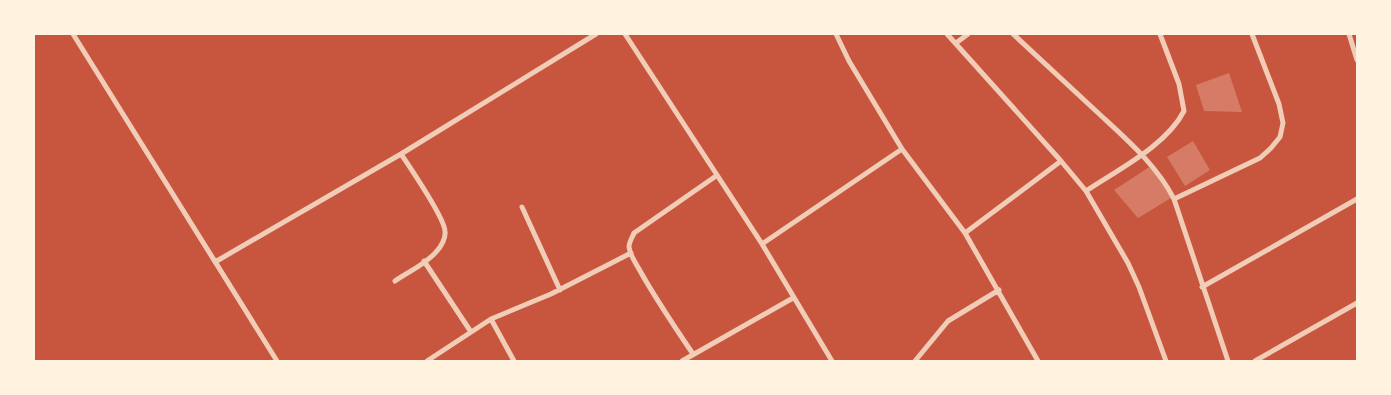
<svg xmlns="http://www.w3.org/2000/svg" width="1391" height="395" viewBox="0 0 1391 395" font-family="Signika,sans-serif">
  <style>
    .building { fill: #d67c66 }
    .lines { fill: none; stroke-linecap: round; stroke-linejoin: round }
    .minor { stroke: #f1ccb7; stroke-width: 5 }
  </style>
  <rect width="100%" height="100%" fill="#c8553d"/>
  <path class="building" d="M1229 73 1242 112 1204 111 1196 85Z
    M1193 141 1210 170 1185 186 1167 157Z
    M1151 166 1171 198 1138 218 1114 190Z"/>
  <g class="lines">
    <path class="minor" d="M73 34 277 361
      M625 34 762 244 832 361
      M836 34 849 61 902 149 965 233 1061 161
      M947 34 1061 161 1086 191 1128 263 1139 287 1166 361
      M1013 34C1041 60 1069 86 1096 111 1125 138 1156 164 1174 199L1228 361
      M1349 34 1357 60
      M956 43 968 34
      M1086 191C1117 170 1166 146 1184 111L1179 84 1160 34
      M1174 199 1260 158 1271 148 1280 137 1283 123 1279 104 1252 34
      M522 207 560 290
      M965 233 1038 361
      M762 244 902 149
      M424 261 471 332
      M215 262 401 154 596 34
      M395 281C408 272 426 264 436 252 441 247 446 238 445 231 444 217 411 169 401 154
      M1202 287 1357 199
      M491 319 514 361
      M693 354C674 326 655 298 639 269 635 262 630 255 629 247 629 242 632 238 634 233L716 176
      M427 361 491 319 551 294 631 253
      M682 361 793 298
      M915 361 948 321 999 290
      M1255 361 1357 303"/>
  </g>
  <rect width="1391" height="395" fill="none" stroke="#fff3e0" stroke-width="70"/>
</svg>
